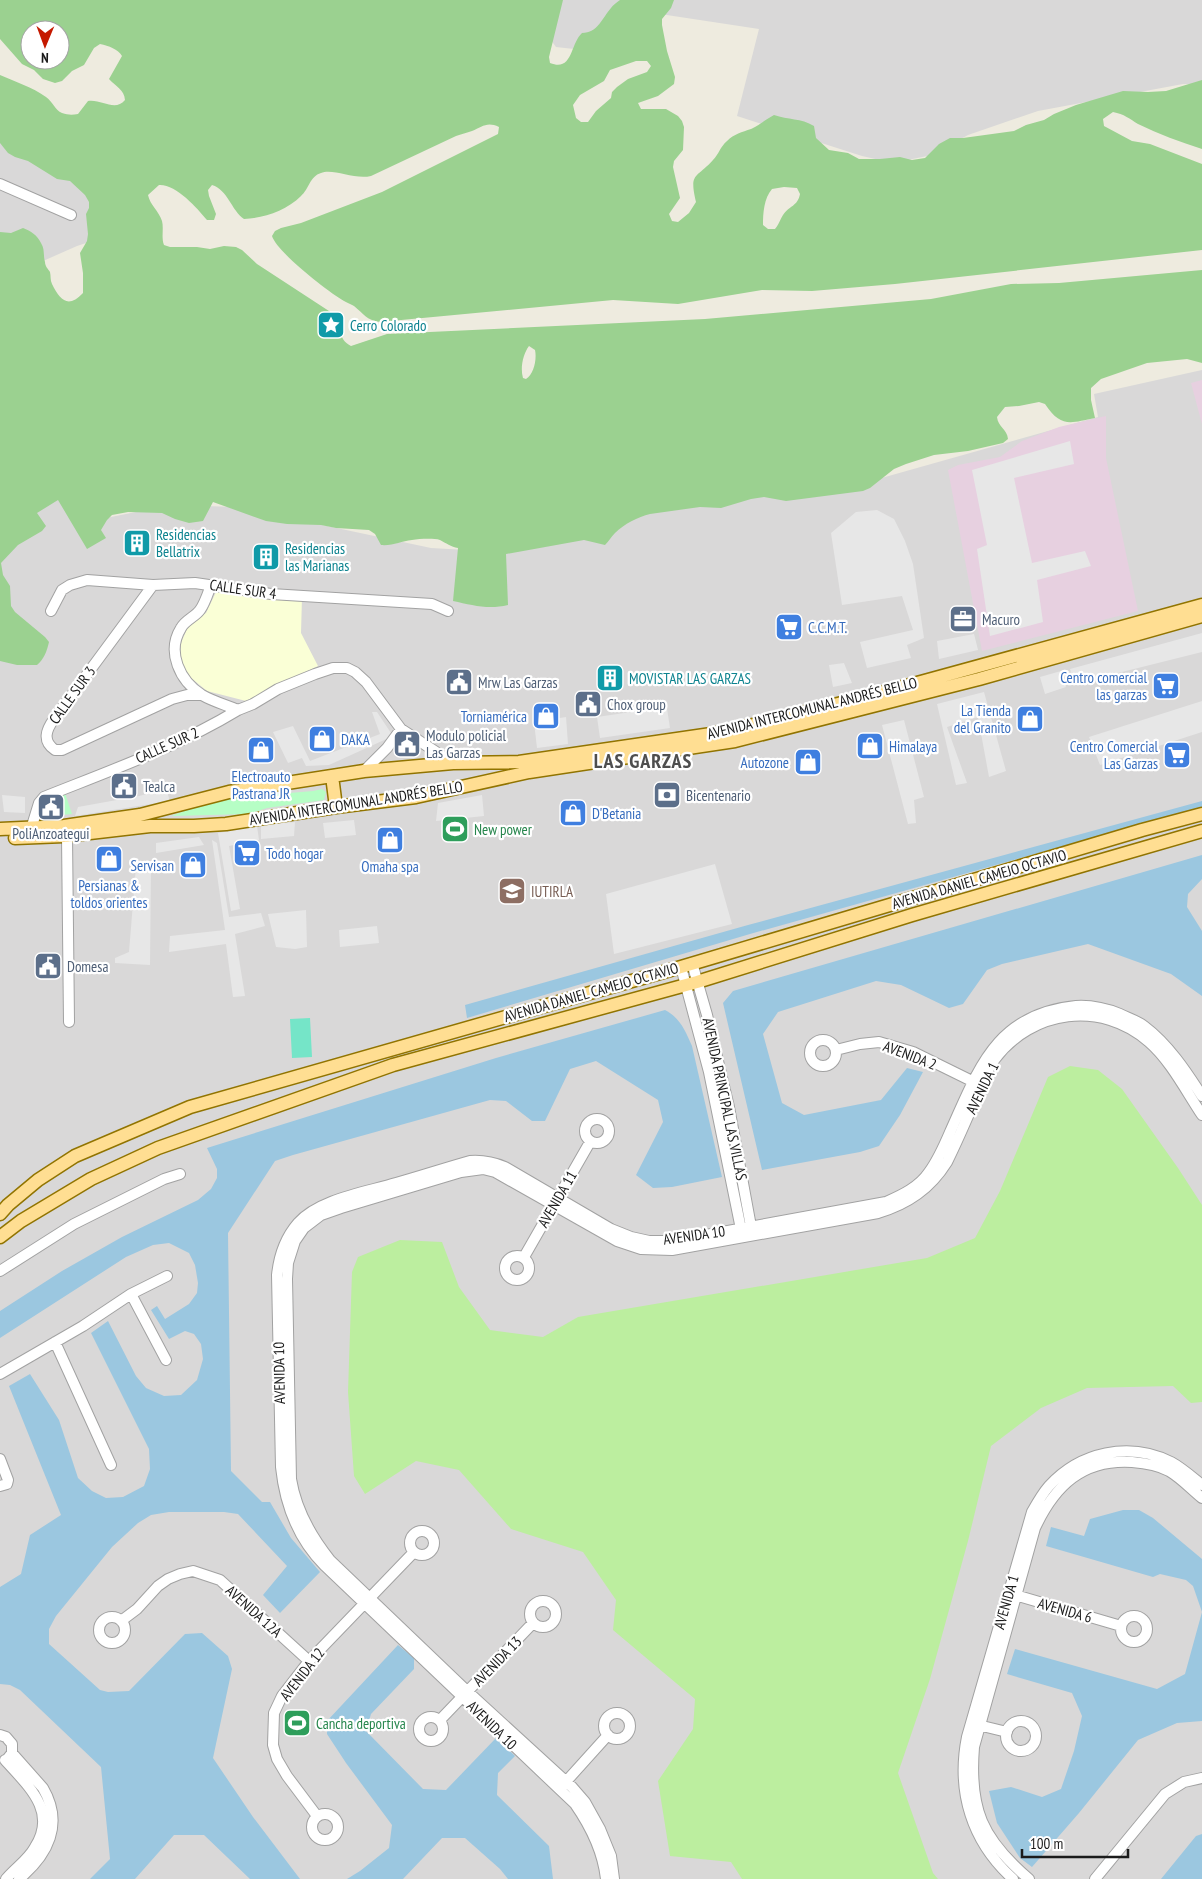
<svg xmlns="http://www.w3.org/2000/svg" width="1202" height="1879" viewBox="0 0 1202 1879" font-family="'PT Sans Narrow',sans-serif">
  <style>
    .residential { fill: #d9d8d8 }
    .industrial { fill: #e7d0e0 }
    .education { fill: #faffd6 }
    .grass { fill: #bcee9f }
    .forest { fill: #9bd190; fill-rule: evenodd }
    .park { fill: #b6fec5 }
    .pitch { fill: #75e5c8 }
    .parking { fill: #e7e7e7 }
    .water { fill: #9bc7e0 }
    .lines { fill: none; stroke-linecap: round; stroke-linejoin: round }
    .minor-casing { stroke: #a2a2a2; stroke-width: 12 }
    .major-casing { stroke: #917400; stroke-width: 15 }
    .minor { stroke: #fff; stroke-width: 10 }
    .major { stroke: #ffde92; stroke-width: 12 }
    .labels { text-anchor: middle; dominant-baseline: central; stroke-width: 4.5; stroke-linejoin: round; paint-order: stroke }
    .culture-label { font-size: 15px; fill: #0d838f; stroke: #fff; text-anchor: start }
    .street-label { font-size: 15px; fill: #1b1b1b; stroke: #fff }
    .service-label { font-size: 15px; fill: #4e5e75; stroke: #fff; text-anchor: start }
    .shop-label { font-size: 15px; fill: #366cbe; stroke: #fff; text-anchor: end }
    .leisure-label { font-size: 15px; fill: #27864d; stroke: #fff; text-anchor: start }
    .education-label { font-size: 15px; fill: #785e54; stroke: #fff; text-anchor: start }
    .district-label { font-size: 20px; font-weight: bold; letter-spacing: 1px; fill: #4e4e4e; stroke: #fff }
  </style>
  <rect width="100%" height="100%" fill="#eeebdf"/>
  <path class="residential" d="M556 0H1202V84H1183L1038 111 968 135 932 155 893 163 862 156 737 116 759 29 647 12 574 49 556 47 548 36Z
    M0 132 77 167 107 236 77 246 34 265 0 300Z
    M1202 370V1879H0V549L60 490 96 520 171 505 237 507 431 548 466 550 656 512 734 499 839 490 1098 417 1094 394Z"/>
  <path class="industrial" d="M1202 380V424L1191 383Z
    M1106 416V458L1138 611 982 651 948 470 958 465 1000 457 1022 441 1059 427Z"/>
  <path class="education" d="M216 592 302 597 301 633 318 666 246 701 207 691 185 673 180 659 181 643 187 629 195 620 206 613Z"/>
  <path class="grass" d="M1070 1066 1098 1070 1122 1089 1178 1168 1202 1205V1402L1191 1403 1173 1386 1087 1388 1041 1408 991 1446 968 1541 930 1679 898 1773 933 1873 938 1879H742L731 1862 670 1856 658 1781 693 1729 695 1699 613 1630 616 1600 583 1552 511 1529 459 1470 416 1461 365 1494 354 1476 348 1392 352 1272 358 1257 400 1240 442 1242 459 1287 490 1330 543 1337 578 1317 927 1258 975 1238 1000 1191 1048 1077Z"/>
  <path class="forest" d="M0 0H563L549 57 550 63C573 72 570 44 582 33 598 33 602 18 611 8 613 5 617 2 620 0H674L671 8 662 19V25L667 51 675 77 674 84 658 96 638 103 641 109H666L678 116 682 121 684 127 683 150 674 161 673 167 680 198 669 214 672 221 678 222 689 213 696 202C689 172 696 179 713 160 719 154 720 147 727 141 734 134 742 132 751 129 756 127 768 118 774 115 788 120 801 118 814 126L816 138 829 150 848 153 859 159H880L900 157 912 160 925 158 939 144 950 138H963L1014 131 1026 125 1044 120 1054 114 1076 105 1123 91 1148 92 1166 91 1202 80V149C1180 142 1159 134 1138 124 1130 119 1124 114 1113 112L1103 119 1104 126 1132 141 1150 144 1202 164V250L895 284 812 291 762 290 678 304 613 300 380 322C366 320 364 314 354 306 351 304 347 303 344 301 328 292 277 252 272 236L275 231 281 228 301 223 382 192 498 134 499 127C487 121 482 127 472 131 467 133 461 134 456 136L371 176C354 180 333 168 321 173 310 176 309 189 301 196 286 211 264 218 244 219 231 210 228 190 212 185L208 190 209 196 216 214 214 220H207C197 208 176 184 159 185L148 195C150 205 159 211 162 221 164 229 161 237 164 245L170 247H197L210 249 224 246 236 247 242 250 257 264 332 313C342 326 337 339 351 346L387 334 705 319 931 299 1011 284 1059 283 1202 270V363L1187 359 1147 363 1101 379 1091 388V400L1095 418C1070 423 1061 428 1045 404L1039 402 1019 406 1005 407 997 417C998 427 1007 429 1008 439L1003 443 968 451 934 455 906 464 894 469 870 488 863 491 786 501 764 497 751 499 721 508 700 507 650 514C638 517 624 524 615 533 611 537 609 541 605 545L584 540 506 554 508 605C488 610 472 605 453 601L458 548C451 547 446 543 440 540 433 538 419 539 412 540 401 541 393 546 381 545L375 534 369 530 336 528 321 525 287 524 266 521 213 502 203 521 189 523 175 519 162 513 128 512 112 515 107 520 101 530 106 538 87 549 58 500 37 513 46 526 42 531 18 545 1 563 3 575 10 586 11 606 15 612 45 637 49 642C47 651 44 659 37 665H17L0 661V232L11 233 23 228C31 231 37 235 41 243 45 249 43 255 45 262 45 266 48 269 50 272 51 276 50 280 52 284 60 300 68 309 83 293V273L80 253 87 241 88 234 86 214 89 208V202L85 195 70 181 57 179 28 161 15 157 8 153 0 143V75C16 82 32 87 46 97 53 102 55 110 62 113 68 115 72 115 78 114L88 101C102 99 115 112 125 100 124 89 116 87 109 79L122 56C118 49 109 46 100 44L94 48 84 65 72 71 62 81 55 83 43 79 34 70 22 64 0 39ZM30 30H60V60H30ZM636 61H647L651 66 647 72 628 79 617 87 612 92 611 98 596 111 588 122H581L576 118 573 105 580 95 604 81 610 70ZM784 187 797 188 800 194C798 206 789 206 783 215 780 220 779 224 775 229H768L763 225C763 213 764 198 772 189ZM529 346 535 350C537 359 534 374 526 379L523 378C520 368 523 354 529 346Z"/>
  <path class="park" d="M322 789 326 792 324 800 267 808 249 814 171 816 204 804 238 794H278L313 791Z
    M65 793 72 814 41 817 51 799Z"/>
  <path class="pitch" d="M310 1018 312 1057 292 1058 290 1019Z
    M291 1710H304V1735H291Z"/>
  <path class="parking" d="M1070 441 1074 464 1014 478 1032 563 1085 551 1091 566 1037 580 1043 622 990 636 977 549 987 545 972 470Z
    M877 510 894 519 905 541 913 564 924 638 907 645 911 658 867 668 860 642 913 630 902 596 842 605 831 533 856 512Z
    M1202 633V652L1074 684 1070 669Z
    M974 634 978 650 939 659 937 641Z
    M844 663 852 683 833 687 829 665Z
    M1061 671 1066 687 1045 694 1040 677Z
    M984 692 1006 771 989 777 978 717 947 727 967 783 956 785 937 704Z
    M1202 701V732L1100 765 1089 737Z
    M666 702 670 728 600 738 597 717 631 712V708Z
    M372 712H377L393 736 329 765 306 766 302 758 288 763 273 732 293 726 310 761 380 734Z
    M566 717 568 744 537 748 534 722Z
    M904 720 924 797 914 800 916 823 908 824 882 725Z
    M166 789 170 801 75 816 78 807 139 796Z
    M2 795 25 797V813L4 812Z
    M482 795 484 816 436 821 438 803Z
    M354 820 356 835 325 838 323 823Z
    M295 822 294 836 261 839V825Z
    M257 826 259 840 229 846 240 909 231 911 218 833Z
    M199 837 204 845 156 853V843Z
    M212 840 217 843 229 917 261 913 265 926 235 934 245 996 233 997 226 944 169 952 170 936 225 930Z
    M715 864 732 924 614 954 606 894Z
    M151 865 150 965 115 963V958L129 952 136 866Z
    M306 910 307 947 295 949 276 947 268 914Z
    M377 926 379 943 340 947 339 930Z"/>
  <path class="water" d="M1202 801V807L750 934 467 1018 465 1005 748 925Z
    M1202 855V879L1188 894 1187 907 1202 931V996L1171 974 1088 944 1002 964 987 970 963 1004 949 1008 901 985 876 981 778 1012 763 1034 782 1103 804 1115 881 1100 907 1068 923 1072 900 1115 879 1146 860 1152 762 1170 723 1003 733 991Z
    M665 1010C680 1018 685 1030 692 1046L722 1177 672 1187 653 1188 636 1175 663 1122 658 1100 596 1061 570 1069 545 1121H532L506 1101 490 1100 293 1155 275 1161 228 1233 231 1471 262 1502H270L291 1538 320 1572 280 1613 263 1595 287 1566 238 1514 224 1512H169L151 1515 138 1523 112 1547 56 1616 49 1629V1644L100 1690 108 1692 129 1691 185 1634 202 1633 228 1656 232 1669 213 1758 253 1817 300 1879H250L204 1835H174L135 1879H90L110 1859 101 1767 20 1690 10 1685 0 1684V1587L21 1574 30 1535 61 1515 9 1386 30 1374 59 1420 78 1478 92 1491 106 1498 123 1497 144 1486 150 1469 149 1449 91 1333 108 1321 136 1376 146 1388 164 1396 181 1395 197 1380 203 1359 201 1344 194 1334 185 1331 169 1339 151 1310 157 1306 165 1319 189 1304 197 1293 198 1283 195 1265 189 1253 169 1243 153 1245 126 1257 0 1338V1311L62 1271 122 1237 198 1200 211 1189 217 1178V1169L207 1148 496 1058Z
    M1123 1510H1139L1153 1518 1202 1559V1721L1177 1723 1138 1740 1079 1813 1032 1867 1020 1858 997 1823 989 1791 1011 1787 1042 1797 1061 1789 1074 1751 1082 1716 1072 1693 1007 1674 1015 1649 1157 1689 1185 1674 1202 1612 1193 1586 1186 1580 1160 1574 1153 1577 1046 1546 1051 1527 1084 1536 1090 1519Z
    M398 1645 414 1658V1669L371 1714 366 1731 423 1789 446 1790 496 1738 515 1756 498 1773 497 1795 549 1846 553 1879H508L500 1869 465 1838H442L403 1879H347L360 1871 389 1848 392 1825 346 1763 327 1734V1721Z
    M1202 1834V1879H1161L1196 1836Z"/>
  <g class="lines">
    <g class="minor-casing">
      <path id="minor" d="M0 184 71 215
        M153 585 54 719C46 730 42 741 55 750H62L172 699 187 695H202
        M211 585C208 593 205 603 200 610 195 617 185 620 181 628 166 652 180 681 202 695 212 701 226 705 238 710L253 704 278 689 315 674 333 668H347L355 672 366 682 401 729 453 763
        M51 611 62 590 70 585 87 580 153 585 195 583 271 594 432 604 448 611
        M364 771 387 748 401 729
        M31 829 39 803 44 797C109 771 177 747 238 710
        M67 836 69 1022
        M692 963 707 1015 729 1107 752 1232
        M681 967 709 1072 742 1234
        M810 1053a13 13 0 1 1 26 0a13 13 0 1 1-26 0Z
        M836 1050 860 1044 879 1042 913 1052 978 1084
        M585 1131a12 12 0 1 1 24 0a12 12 0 1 1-24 0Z
        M505 1268a12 12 0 1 1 24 0a12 12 0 1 1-24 0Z
        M524 1257 590 1142
        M0 1271 74 1224 164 1179 180 1174
        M131 1294 166 1360
        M55 1342 111 1465
        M0 1374 83 1326 131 1294 167 1276
        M0 1459 8 1480 7 1484 0 1486
        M410 1543a12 12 0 1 1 24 0a12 12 0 1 1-24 0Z
        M1012 1594 1121 1626
        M530 1614a13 13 0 1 1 26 0a13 13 0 1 1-26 0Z
        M1121 1629a13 13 0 1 1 26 0a13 13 0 1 1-26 0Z
        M99 1630a13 13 0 1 1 26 0a13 13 0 1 1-26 0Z
        M121 1621 137 1609 158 1586 168 1579 180 1574 193 1571 220 1580 309 1661
        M604 1726a13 13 0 1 1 26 0a13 13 0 1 1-26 0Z
        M419 1729a12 12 0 1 1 24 0a12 12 0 1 1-24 0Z
        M440 1720 533 1623
        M1006 1736a15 15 0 1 1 30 0a15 15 0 1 1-30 0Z
        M974 1724 1007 1732
        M0 1735 6 1737 12 1744V1753L8 1758
        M12 1753 43 1788C64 1824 48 1855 19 1879
        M5 1760C28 1786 58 1811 35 1847 28 1860 15 1868 6 1879
        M562 1786 608 1735
        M312 1827a13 13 0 1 1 26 0a13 13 0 1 1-26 0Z
        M317 1816 287 1776 277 1759 273 1745 274 1713 282 1696 309 1661 414 1552
        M606 1879C603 1851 591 1827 575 1804L325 1566C298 1539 285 1505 281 1467L277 1275C279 1256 285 1238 298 1223 319 1199 367 1192 396 1183 421 1176 445 1168 470 1161 483 1160 493 1162 505 1167L611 1229 631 1237 649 1241H673L886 1202C902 1195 919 1187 929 1172 938 1160 944 1146 950 1132 979 1068 996 1014 1076 1006 1092 1005 1105 1008 1120 1014 1128 1018 1138 1021 1144 1026 1168 1044 1186 1071 1202 1096
        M614 1879 611 1856 600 1829 585 1802 572 1787 467 1691 330 1560C310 1535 296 1510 291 1479L287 1279 288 1263 295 1241 304 1228 321 1215 341 1208 461 1172 483 1169 495 1172 617 1241 641 1249 672 1250 878 1213C908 1204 930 1189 947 1162 957 1142 966 1121 975 1100 980 1087 986 1071 995 1059 1032 1010 1101 1000 1149 1042 1170 1060 1186 1091 1202 1115
        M1013 1879C972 1842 956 1792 967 1737L1032 1512C1037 1503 1042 1494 1049 1486 1080 1452 1129 1441 1171 1462 1182 1468 1192 1477 1202 1485
        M1029 1879C982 1839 969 1809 974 1747L1035 1528C1055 1485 1083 1459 1132 1462 1144 1463 1158 1465 1169 1471 1181 1478 1191 1489 1202 1498
        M1095 1879 1165 1794 1184 1782 1202 1778"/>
    </g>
    <g class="major-casing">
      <path id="major" d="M332 776 336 807
        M0 829 64 826 140 815 229 792 364 771 453 763 519 762 725 732 866 697 1202 605
        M15 838 64 836 150 826H194L226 824 336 807 416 797 529 772 735 741 979 679 1202 616
        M0 1214 8 1205 38 1180 75 1156 190 1107 681 967 1142 830 1202 814
        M0 1237 21 1221 91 1179 158 1148 393 1065 697 982 912 915 1202 831"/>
    </g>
    <use href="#minor" class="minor"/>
    <use href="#major" class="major"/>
  </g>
  <defs>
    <g id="sight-square" transform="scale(1.4375)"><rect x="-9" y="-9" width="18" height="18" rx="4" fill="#0f9aa8" stroke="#fff"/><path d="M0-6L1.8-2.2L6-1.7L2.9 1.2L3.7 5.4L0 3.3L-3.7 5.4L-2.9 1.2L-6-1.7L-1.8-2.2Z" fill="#fff"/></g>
    <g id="building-square" transform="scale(1.4375)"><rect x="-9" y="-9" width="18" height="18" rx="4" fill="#0f9aa8" stroke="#fff"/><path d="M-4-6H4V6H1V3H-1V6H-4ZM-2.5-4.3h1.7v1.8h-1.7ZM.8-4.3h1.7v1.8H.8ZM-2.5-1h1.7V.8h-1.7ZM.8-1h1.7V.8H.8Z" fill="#fff"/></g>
    <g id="office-square" transform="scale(1.4375)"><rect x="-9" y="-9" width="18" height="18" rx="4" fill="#5c6f8a" stroke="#fff"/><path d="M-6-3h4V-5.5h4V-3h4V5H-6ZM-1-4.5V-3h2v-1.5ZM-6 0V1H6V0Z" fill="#fff"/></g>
    <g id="supermarket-square" transform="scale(1.4375)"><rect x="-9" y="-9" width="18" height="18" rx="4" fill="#3f7fe0" stroke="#fff"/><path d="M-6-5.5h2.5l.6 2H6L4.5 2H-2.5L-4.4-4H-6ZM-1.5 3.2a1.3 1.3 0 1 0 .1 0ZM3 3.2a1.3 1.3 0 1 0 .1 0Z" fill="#fff"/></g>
    <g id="civic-square" transform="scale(1.4375)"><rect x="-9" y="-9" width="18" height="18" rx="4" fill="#5c6f8a" stroke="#fff"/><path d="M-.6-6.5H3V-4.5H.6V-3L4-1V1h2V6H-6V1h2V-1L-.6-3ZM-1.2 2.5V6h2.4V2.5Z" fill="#fff"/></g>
    <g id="shop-square" transform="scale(1.4375)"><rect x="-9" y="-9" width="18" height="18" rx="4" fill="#3f7fe0" stroke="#fff"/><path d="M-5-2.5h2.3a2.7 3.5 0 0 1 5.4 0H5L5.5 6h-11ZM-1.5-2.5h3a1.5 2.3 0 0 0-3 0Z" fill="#fff"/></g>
    <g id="bank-square" transform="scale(1.4375)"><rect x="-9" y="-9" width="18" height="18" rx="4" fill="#5c6f8a" stroke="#fff"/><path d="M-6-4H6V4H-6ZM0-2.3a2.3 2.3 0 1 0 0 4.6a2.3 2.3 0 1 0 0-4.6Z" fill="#fff"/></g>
    <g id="stadium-square" transform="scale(1.4375)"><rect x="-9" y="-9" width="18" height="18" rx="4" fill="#2e9e5b" stroke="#fff"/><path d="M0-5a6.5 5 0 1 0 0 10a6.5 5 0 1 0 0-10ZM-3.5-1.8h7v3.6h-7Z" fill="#fff"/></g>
    <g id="university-square" transform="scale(1.4375)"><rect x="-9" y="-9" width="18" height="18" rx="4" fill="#8d6e63" stroke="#fff"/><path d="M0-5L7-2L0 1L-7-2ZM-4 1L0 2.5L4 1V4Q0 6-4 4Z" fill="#fff"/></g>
  </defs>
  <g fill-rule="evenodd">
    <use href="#sight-square" x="331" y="325"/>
    <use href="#building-square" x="137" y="543"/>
    <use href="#building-square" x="266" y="557"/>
    <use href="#office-square" x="963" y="619"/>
    <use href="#supermarket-square" x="789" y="627"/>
    <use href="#building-square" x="610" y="678"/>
    <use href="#civic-square" x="459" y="682"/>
    <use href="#supermarket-square" x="1166" y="686"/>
    <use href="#civic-square" x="588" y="704"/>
    <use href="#shop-square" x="546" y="716"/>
    <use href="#shop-square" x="1030" y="719"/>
    <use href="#shop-square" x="322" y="739"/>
    <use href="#civic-square" x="407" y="744"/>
    <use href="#shop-square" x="870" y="746"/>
    <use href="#shop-square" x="261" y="750"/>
    <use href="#supermarket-square" x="1177" y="755"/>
    <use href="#shop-square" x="808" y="762"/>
    <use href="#civic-square" x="124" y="786"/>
    <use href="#bank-square" x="667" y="795"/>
    <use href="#civic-square" x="51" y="807"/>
    <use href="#shop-square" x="573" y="813"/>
    <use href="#stadium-square" x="455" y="829"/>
    <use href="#shop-square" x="390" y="840"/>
    <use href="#supermarket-square" x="247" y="853"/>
    <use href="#shop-square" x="109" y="859"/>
    <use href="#shop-square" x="193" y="865"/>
    <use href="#university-square" x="512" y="891"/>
    <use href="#civic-square" x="48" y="966"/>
    <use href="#stadium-square" x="297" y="1723"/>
  </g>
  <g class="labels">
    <g class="culture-label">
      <text x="350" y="325">Cerro Colorado</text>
      <text x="156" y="534">Residencias<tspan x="156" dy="17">Bellatrix</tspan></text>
      <text x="285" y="548">Residencias<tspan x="285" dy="17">las Marianas</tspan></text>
      <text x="629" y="678">MOVISTAR LAS GARZAS</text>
    </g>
    <g class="street-label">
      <text transform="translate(243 589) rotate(8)">CALLE SUR 4</text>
      <text transform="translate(72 695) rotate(-54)">CALLE SUR 3</text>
      <text transform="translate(812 708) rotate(-14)">AVENIDA INTERCOMUNAL ANDRÉS BELLO</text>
      <text transform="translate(167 745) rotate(-24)">CALLE SUR 2</text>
      <text transform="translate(356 803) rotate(-9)">AVENIDA INTERCOMUNAL ANDRÉS BELLO</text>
      <text transform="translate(979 879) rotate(-16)">AVENIDA DANIEL CAMEJO OCTAVIO</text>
      <text transform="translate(591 992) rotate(-16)">AVENIDA DANIEL CAMEJO OCTAVIO</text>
      <text transform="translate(910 1055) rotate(21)">AVENIDA 2</text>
      <text transform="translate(982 1088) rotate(-64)">AVENIDA 1</text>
      <text transform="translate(725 1099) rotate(78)">AVENIDA PRINCIPAL LAS VILLAS</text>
      <text transform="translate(557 1199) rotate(-60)">AVENIDA 11</text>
      <text transform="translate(694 1235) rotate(-8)">AVENIDA 10</text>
      <text transform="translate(279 1373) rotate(-91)">AVENIDA 10</text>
      <text transform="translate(1006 1602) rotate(-74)">AVENIDA 1</text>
      <text transform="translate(1065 1610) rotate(16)">AVENIDA 6</text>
      <text transform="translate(254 1611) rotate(42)">AVENIDA 12A</text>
      <text transform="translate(497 1661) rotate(-46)">AVENIDA 13</text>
      <text transform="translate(302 1674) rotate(-52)">AVENIDA 12</text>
      <text transform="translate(492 1725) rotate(44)">AVENIDA 10</text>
    </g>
    <g class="service-label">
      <text x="982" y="619">Macuro</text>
      <text x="478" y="682">Mrw Las Garzas</text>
      <text x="607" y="704">Chox group</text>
      <text x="426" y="735">Modulo policial<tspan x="426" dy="17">Las Garzas</tspan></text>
      <text x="143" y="786">Tealca</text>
      <text x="686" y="795">Bicentenario</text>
      <text x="51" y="833" text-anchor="middle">PoliAnzoategui</text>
      <text x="67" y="966">Domesa</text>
    </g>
    <g class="shop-label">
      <text x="808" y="627" text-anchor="start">C.C.M.T.</text>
      <text x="1147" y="677">Centro comercial<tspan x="1147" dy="17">las garzas</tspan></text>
      <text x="1011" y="710">La Tienda<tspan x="1011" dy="17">del Granito</tspan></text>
      <text x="527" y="716">Torniamérica</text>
      <text x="341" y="739" text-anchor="start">DAKA</text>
      <text x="889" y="746" text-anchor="start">Himalaya</text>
      <text x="1158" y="746">Centro Comercial<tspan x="1158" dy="17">Las Garzas</tspan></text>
      <text x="789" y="762">Autozone</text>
      <text x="261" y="776" text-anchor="middle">Electroauto<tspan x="261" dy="17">Pastrana JR</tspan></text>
      <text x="592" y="813" text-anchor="start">D'Betania</text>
      <text x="266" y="853" text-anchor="start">Todo hogar</text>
      <text x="174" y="865">Servisan</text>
      <text x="390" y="866" text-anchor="middle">Omaha spa</text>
      <text x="109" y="885" text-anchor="middle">Persianas &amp;<tspan x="109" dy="17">toldos orientes</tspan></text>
    </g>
    <g class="leisure-label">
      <text x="474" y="829">New power</text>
      <text x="316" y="1723">Cancha deportiva</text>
    </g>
    <g class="education-label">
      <text x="531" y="891">IUTIRLA</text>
    </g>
    <g class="district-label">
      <text x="643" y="761">LAS GARZAS</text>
    </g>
  </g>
  <g transform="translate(45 45) rotate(181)"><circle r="24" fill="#ffffff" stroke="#a4a4a4"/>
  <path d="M0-4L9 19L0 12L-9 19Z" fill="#c51900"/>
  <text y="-8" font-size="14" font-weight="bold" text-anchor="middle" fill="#1b1b1b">N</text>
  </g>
  <path d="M1022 1849v8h106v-8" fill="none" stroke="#1b1b1b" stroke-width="2.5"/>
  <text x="1030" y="1849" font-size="15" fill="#1b1b1b" stroke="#ffffff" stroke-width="4" paint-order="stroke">100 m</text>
</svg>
